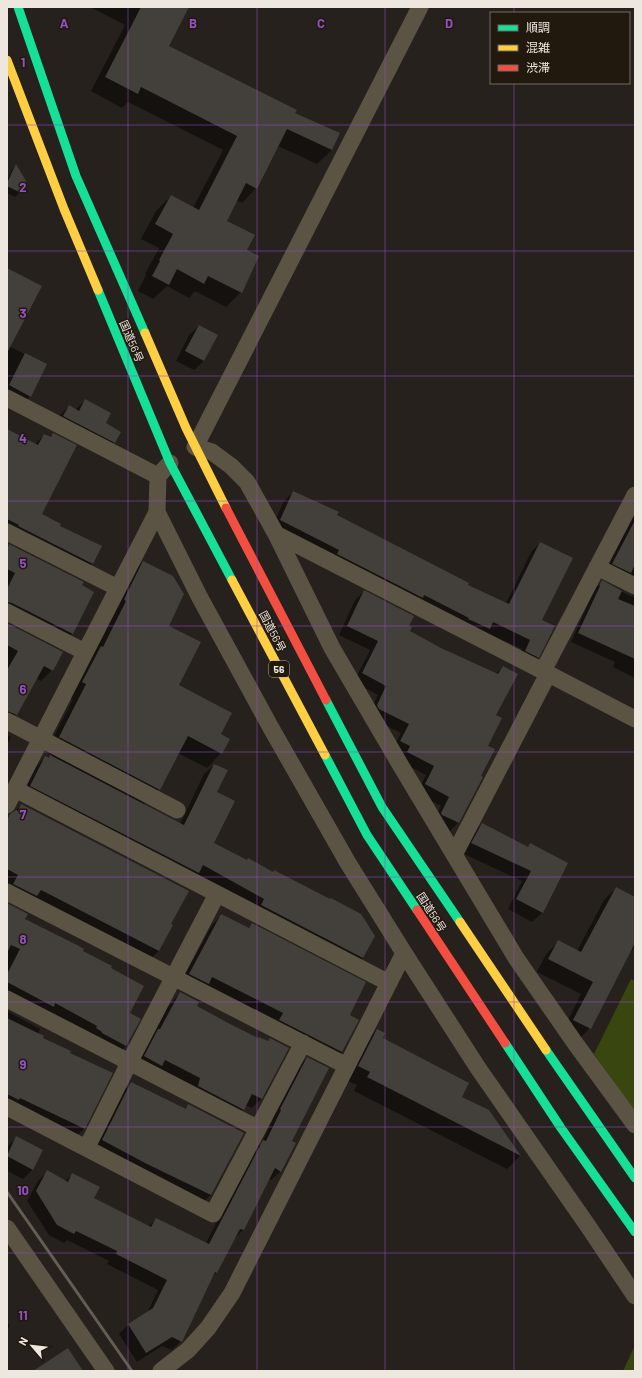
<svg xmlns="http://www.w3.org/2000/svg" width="642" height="1378" viewBox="0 0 642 1378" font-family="Barlow,'Noto Sans JP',sans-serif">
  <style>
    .green { fill: #3a460f }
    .shadow { fill: #0007 }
    .building { fill: #433f3a }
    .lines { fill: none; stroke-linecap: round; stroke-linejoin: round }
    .street { stroke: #5b5343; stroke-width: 17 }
    .fast { stroke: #16e098; stroke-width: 9 }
    .slow { stroke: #ffcf43; stroke-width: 9 }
    .jam { stroke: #f24e42; stroke-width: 9 }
    .rail { stroke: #635d53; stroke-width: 3 }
    .grid { fill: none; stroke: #9251c6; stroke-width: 1; stroke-opacity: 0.55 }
    .labels { text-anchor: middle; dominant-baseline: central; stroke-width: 3; stroke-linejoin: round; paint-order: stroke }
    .shield { fill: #21180e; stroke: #b0a9a1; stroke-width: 1 }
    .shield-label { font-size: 10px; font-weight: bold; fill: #ede7e0 }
    .street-label { font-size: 11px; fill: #ede7e0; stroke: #21180e }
    .grid-label { font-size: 13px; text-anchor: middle; font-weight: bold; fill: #9251c6; stroke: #21180e; stroke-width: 3; stroke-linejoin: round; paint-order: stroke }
  </style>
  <rect width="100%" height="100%" fill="#26211c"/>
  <path class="green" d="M631 979 635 981V1113L594 1054Z
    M635 1345V1371H623Z"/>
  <path class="shadow" d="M90 7H188L168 46 294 113 332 150 317 164 278 146 256 188 242 203 236 200 225 222 246 251 241 292 226 307 195 291 189 298 167 286 153 299 138 291 146 275 145 274 159 248 141 239 156 211 171 196 193 208 223 150 128 102 122 108 91 91 125 25Z
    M16 166 20 192 15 197 7 193V180L12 170Z
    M7 273 9 346 46 365 30 396 21 406 7 399Z
    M199 326 217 335 204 361 194 370 176 361 189 335Z
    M85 400 114 442 105 452 59 416 69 406 75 410Z
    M7 430 35 444 44 435 50 438 53 434 40 515 59 526 100 547 92 564 81 574 7 537Z
    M293 492 467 585 506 603 531 552 540 543 541 620 538 657 529 666 517 660 522 649 485 632 480 637 271 529 284 501Z
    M635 514V589L605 572Z
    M7 544 83 583 81 586 93 592 72 634 61 645 7 617Z
    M143 562 168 627 177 686 220 734 221 753 207 768 178 753 159 789 143 805 180 824 204 774 214 765 216 793 213 844 374 936 363 958 353 967 22 796 36 767 45 757 48 759 52 755 46 752 73 699 68 697 129 577Z
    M602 582 631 596 635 597V678L613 667 615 662 571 642 592 595 591 594 593 590Z
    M364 591 408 626 409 631 441 649 496 674 503 667 494 715 480 777 482 778 458 823 449 832 433 823 441 806 417 793 426 775 399 761 392 750 401 733 371 718 369 714 378 695 354 682 370 650 339 635 355 600Z
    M7 624 52 670 41 681 36 678 16 714 7 723Z
    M7 735 11 737 7 745Z
    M22 805 170 925 159 951 148 961 7 886V819Z
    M482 824 527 847 530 845 567 864 542 913 532 922 508 909 522 881 462 853 473 834Z
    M616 888 635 899V947L629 953 590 1028 578 1040 562 1032 581 994 537 972 546 954 558 942 577 951 604 900Z
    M7 904 24 919 109 969 129 1014 126 1046 116 1055 7 1003Z
    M222 915 247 929 252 924 348 1016 358 1020 342 1052 332 1061 180 984 212 925Z
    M180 993 196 1007 258 1039 267 1042 270 1039 288 1048 261 1099 252 1108 245 1105 243 1109 234 1119 135 1066 149 1040 153 1035 167 1008Z
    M7 1011 40 1029 38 1034 41 1039 111 1074 84 1129 74 1138 7 1108Z
    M377 1030 381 1039 461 1097 489 1111 520 1156 507 1169 354 1091 357 1085 345 1080 363 1044Z
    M307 1058 291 1141 281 1171 271 1180 269 1179 243 1230 234 1239 216 1273 211 1278 181 1341 172 1350 162 1346 137 1362 119 1334 128 1325 147 1313 158 1290 107 1264 109 1261 67 1240 64 1243 49 1235 27 1201 38 1181 47 1172 65 1181 73 1174 92 1199 148 1227 156 1219 206 1243 254 1150 261 1144 273 1119 271 1118 298 1067Z
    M131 1083 185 1109 189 1105 211 1195 201 1204 93 1149 121 1093Z
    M17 1137 33 1169 23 1179 7 1171V1147Z
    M7 1321 10 1326 7 1330Z"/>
  <path class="building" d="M141 7H189L169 46 297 110 295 113 340 133 332 150 287 129 257 189 246 183 227 221 255 235 247 250 259 256 242 293 208 276 204 284 177 269 169 285 152 276 160 261 159 260 173 234 155 224 171 195 199 210 237 136 141 87 138 94 105 77Z
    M16 164 26 181 21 193 7 186V183Z
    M7 268 42 286 7 353Z
    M199 325 218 335 204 361 185 351Z
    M25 353 47 364 31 397 9 385Z
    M85 399 111 413 106 423 121 432 115 443 63 416 69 405 79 411Z
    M7 429 38 445 44 434 51 437 53 433 77 445 42 514 61 524 60 526 102 546 93 564 18 526 19 525 7 519Z
    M293 491 339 512 337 515 469 583 468 585 509 604 540 542 573 558 542 620 555 626 539 658 525 651 530 640 493 622 490 629 468 619 469 618 424 595 423 598 337 554 339 550 280 520Z
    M635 520V564L631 573 612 564Z
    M9 544 84 582 82 585 94 592 73 634 12 603 7 602V589L15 573 7 569V549Z
    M143 561 173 576 184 594 169 626 201 642 179 685 232 713 221 734 230 739 222 754 188 736 160 790 59 737 86 684 82 682 101 646 103 647 126 601 124 600 126 595Z
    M602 580 622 591 618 599 635 606V659L578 633 600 586H599Z
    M364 590 414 616 409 626 412 627 410 631 441 648 498 674 503 666 518 674 496 715 502 718 488 746 495 749 481 776 483 777 459 823 442 815 441 813 449 797 425 784 434 766 407 752 410 746 400 741 409 724 379 709 377 705 386 686 362 673 378 641 347 626Z
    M7 623 63 652 53 671 44 666 17 715 7 711V670L18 651 7 645Z
    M50 755 184 825 214 764 228 770 217 792 235 801 214 843 247 860 248 858 273 872 274 870 330 899 331 898 361 914 375 936 363 958 261 905 264 899 203 865 199 873 30 786 45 756 49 758Z
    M21 804 189 891 171 924 173 925 159 951 41 890 37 896 13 884 18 875 7 869V820L10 814 16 810 18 811Z
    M482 823 528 847 530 843 568 863 543 913 516 899 531 871 471 843Z
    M616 887 635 897V943L591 1029 573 1020 593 982 548 959 558 940 581 952Z
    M7 903 28 914 25 919 79 946 84 949 83 951 112 966 111 968 144 986 130 1013 141 1019 126 1046 102 1033V1032L96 1028 97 1026 55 1003 54 1007 7 982V974L20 949 11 945 7 953Z
    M221 914 249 928 252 923 366 982 350 1015 359 1020 342 1052 279 1020 283 1013 212 977 209 984 189 974Z
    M180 992 199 1002 197 1006 230 1024 258 1038 259 1037 268 1041 270 1038 289 1048 262 1099 252 1094 244 1110 198 1086 200 1078 165 1060 162 1066 144 1056 158 1029H160Z
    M7 1018 44 1036 43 1038 71 1051 70 1053 113 1073 85 1129 20 1098 19 1100 7 1094Z
    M377 1029 385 1033 383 1038 469 1083 462 1097 489 1110 521 1156 367 1077 370 1072 358 1066Z
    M307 1057 329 1068 292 1141 296 1143 281 1172 275 1168 244 1230 240 1229 217 1273 215 1272 182 1342 172 1337 146 1353 128 1324 153 1308 167 1280 116 1254 117 1251 76 1231 74 1234 57 1225 36 1191 47 1170 68 1182 72 1173 100 1187 94 1198 151 1227 156 1218 209 1244 263 1140 266 1141 281 1110 280 1109Z
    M131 1082 186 1109 188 1104 244 1133 211 1195 147 1164 102 1140Z
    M16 1136 43 1150 33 1170 7 1156Z
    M68 1348 83 1371H33Z"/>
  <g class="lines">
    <path class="street" d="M420 7 195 447 212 452 231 466 247 482 276 534 332 648 401 766 516 958 575 1043 635 1125
      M7 398 158 476
      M170 463 158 476 157 512 199 596 271 728 348 863 404 953 478 1068 588 1226 635 1296
      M7 532 118 588
      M276 534 543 671 635 719
      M597 567 635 586
      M7 612 85 652
      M543 671 635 495
      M7 721 177 810
      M15 789 389 983
      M7 805 157 512
      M454 855 548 674
      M7 892 347 1066
      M7 999 257 1128
      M7 1107 213 1214 303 1043
      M87 1147 129 1063 217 894
      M7 1228 106 1371
      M161 1371 188 1350 208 1328 232 1293 404 953"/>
    <path class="fast" d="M18 7 76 176 145 333
      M98 290 170 463 232 580
      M326 700 382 807 460 922
      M325 755 367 835 417 910
      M505 1043 561 1128 635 1232
      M546 1050 635 1178"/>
    <path class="slow" d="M7 60 64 209 98 290
      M145 333 186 428 226 508
      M232 580 325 755
      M460 922 546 1050"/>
    <path class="jam" d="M226 508 326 700
      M417 910 505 1043"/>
    <path class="rail" d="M7 1192 132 1371"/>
  </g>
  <path class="grid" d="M128 7V1371M257 7V1371M385 7V1371M514 7V13M514 83V1371M7 125H635M7 251H635M7 376H635M7 501H635M7 626H635M7 752H635M7 877H635M7 1002H635M7 1127H635M7 1253H635"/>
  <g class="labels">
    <rect class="shield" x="269" y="661" width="20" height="16" rx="3"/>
    <g class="shield-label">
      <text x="279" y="669">56</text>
    </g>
    <g class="street-label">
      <text transform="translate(132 341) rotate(67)">国道56号</text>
      <text transform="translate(273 631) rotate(62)">国道56号</text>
      <text transform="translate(432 912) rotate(57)">国道56号</text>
    </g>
  </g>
  <g class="grid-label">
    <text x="64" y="28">A</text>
    <text x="193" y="28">B</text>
    <text x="321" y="28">C</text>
    <text x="449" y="28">D</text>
    <text x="23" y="67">1</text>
    <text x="23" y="192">2</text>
    <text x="23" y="318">3</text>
    <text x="23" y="443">4</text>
    <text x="23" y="568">5</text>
    <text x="23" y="694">6</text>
    <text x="23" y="819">7</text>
    <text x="23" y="944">8</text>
    <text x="23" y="1069">9</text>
    <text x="23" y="1195">10</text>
    <text x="23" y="1320">11</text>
  </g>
  <rect width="642" height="1378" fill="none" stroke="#ede7e0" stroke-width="16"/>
  <rect x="490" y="12" width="140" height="72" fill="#21180e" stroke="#736b62"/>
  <rect x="498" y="25" width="20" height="6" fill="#16e098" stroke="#736b62"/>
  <text x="526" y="32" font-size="12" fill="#ede7e0">順調</text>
  <rect x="498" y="45" width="20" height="6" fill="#ffcf43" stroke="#736b62"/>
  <text x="526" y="52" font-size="12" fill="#ede7e0">混雑</text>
  <rect x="498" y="65" width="20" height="6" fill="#f24e42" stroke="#736b62"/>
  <text x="526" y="72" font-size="12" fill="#ede7e0">渋滞</text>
  <g transform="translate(32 1346) rotate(298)" stroke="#21180e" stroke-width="3" paint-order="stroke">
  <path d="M0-3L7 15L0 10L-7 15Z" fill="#ede7e0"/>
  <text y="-6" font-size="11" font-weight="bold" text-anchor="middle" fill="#ede7e0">N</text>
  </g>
</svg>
